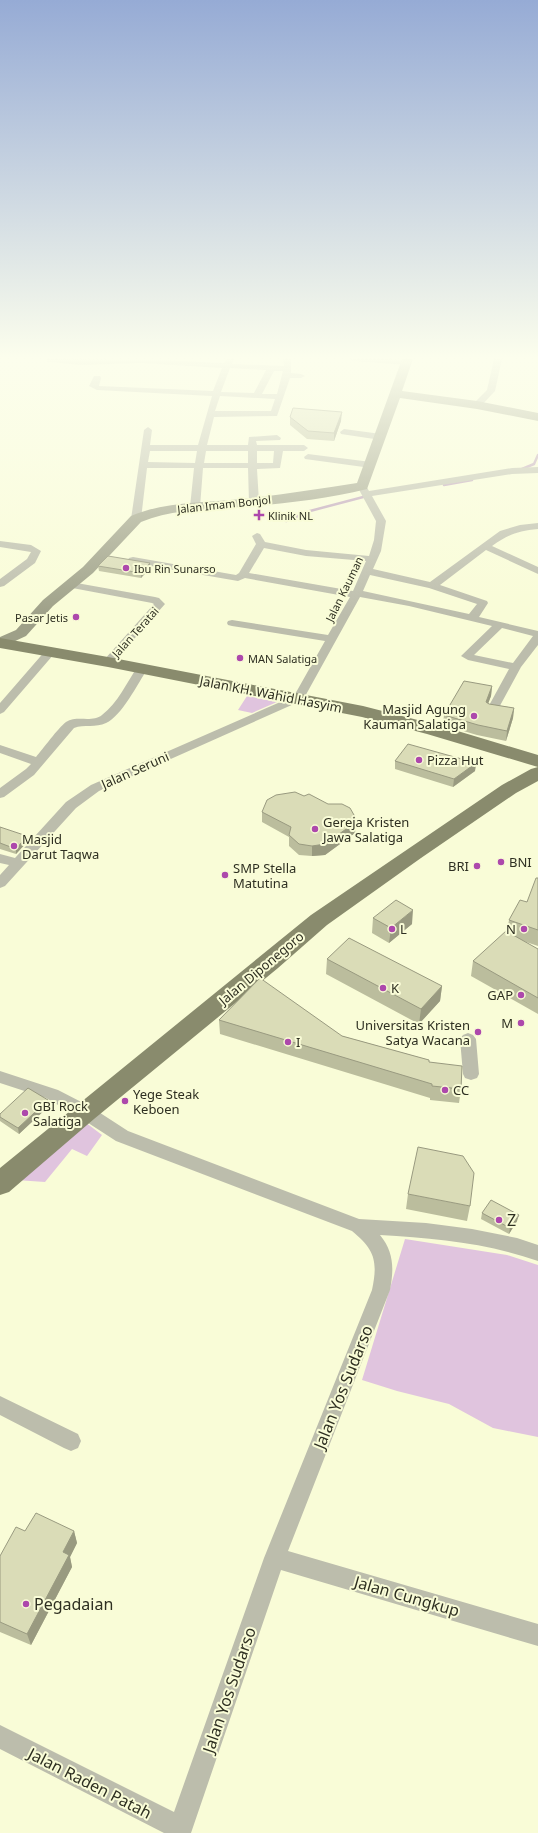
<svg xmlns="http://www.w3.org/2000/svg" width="538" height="1833" viewBox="0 0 538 1833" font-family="'Noto Sans',sans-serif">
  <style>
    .green { fill: #e0c4de }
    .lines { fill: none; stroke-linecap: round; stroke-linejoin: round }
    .stream { stroke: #bb9eb9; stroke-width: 2.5 }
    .street { fill: #bcbdac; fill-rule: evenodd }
    .secondary { fill: #9ea088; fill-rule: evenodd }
    .primary { fill: #898b6d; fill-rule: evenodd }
    .wall { fill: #bbbd9d }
    .shaded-wall { fill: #999a80 }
    .building { fill: #dadcb7; stroke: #999a80 }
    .poi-dot { fill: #ad48ac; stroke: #f9fcd7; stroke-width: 1.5 }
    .labels { text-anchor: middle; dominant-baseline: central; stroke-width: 4; stroke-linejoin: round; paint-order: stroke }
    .far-street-label { font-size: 11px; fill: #2e2f21; stroke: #f9fcd7 }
    .far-poi-label { font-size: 11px; fill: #2e2f21; stroke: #f9fcd7; text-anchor: start }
    .street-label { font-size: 13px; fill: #2e2f21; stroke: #f9fcd7 }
    .poi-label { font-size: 13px; fill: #2e2f21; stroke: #f9fcd7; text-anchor: start }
    .near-poi-label { font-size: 16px; fill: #2e2f21; stroke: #f9fcd7; text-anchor: start }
    .near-street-label { font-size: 16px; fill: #2e2f21; stroke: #f9fcd7 }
  </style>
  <rect width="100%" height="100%" fill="#f9fcd7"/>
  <path class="green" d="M247 696 277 702 252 713 238 710Z
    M85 1122 102 1135 87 1156 72 1149 45 1182 16 1180Z
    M405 1239 507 1255 538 1265V1437L493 1428 449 1404 397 1391 362 1380Z"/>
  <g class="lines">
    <path class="stream" d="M522 469 534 464 538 455
      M444 485 472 480
      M286 521 310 511 367 496"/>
    <path class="street" d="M47 359C106 359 165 360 224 363L226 359H234L232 364 284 366 283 359H291V373L301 374 305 376 301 378H290L277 416 214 417 207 445H248L249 437 277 435 281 438 280 440 256 441 257 445H304L308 448 304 451H283L280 468 257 469 259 502 254 505 249 502 248 468H203L200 507 195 510 190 507 194 468H147L141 519 139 521H133L131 519 144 430 148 427 152 430 150 445H198L212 396 97 390 89 386 94 376H100L101 378 99 386 213 391 222 368 141 363 81 365 50 362H47ZM230 368 266 370 254 393 221 392ZM274 371H283L277 394H262ZM220 396 275 399 271 411H215ZM150 451H197L195 463 148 462ZM206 451H248V463H204ZM257 451H274L273 463H257Z
      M350 359C362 359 404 357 411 363L407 365 354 361Z
      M494 359H502L495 391 480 407H474V403L487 390Z
      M344 429 381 434 385 437 381 440 341 434 340 432Z
      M308 454 371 462 375 465 371 468 305 459 304 457Z
      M538 467V473L512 474 372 496 386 521 381 551 373 569 430 582 500 531 520 525 538 523V529C518 531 509 534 492 546L538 567V574L486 550 440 585 487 601 488 603 479 617 538 631V645L521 667 496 713H488L486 711 509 669 468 660 461 656 492 626 409 606 360 597 303 700 99 791 76 808 5 886 0 888V875L9 865 0 863V854L15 858 66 802 91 785 294 696 325 641 232 626 228 625 227 623 228 621 232 620 328 635 350 597 245 578 238 581 133 563 128 560 129 558 133 557 236 575 239 573 256 544 252 536 257 533 260 534 265 542 306 550 369 556 374 540 376 521 357 486 359 484H365L369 491 512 468ZM264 548 306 556 366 561 353 591 249 573ZM370 575 429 588 477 604 469 614 363 591ZM502 628 533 636 513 663 474 655Z
      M0 541 31 545 41 551 35 563 4 586 0 587V579L27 559 31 552 0 547Z
      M71 582 155 597 159 598 165 604 112 664H104L102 662 104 660 154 604 152 603 67 587 66 585Z
      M50 649 56 652 54 654 4 712 0 714V703L46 650Z
      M142 665 148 668C138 683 122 716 106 723 96 728 84 724 74 728L34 775 4 797 0 798V788L26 769 31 764 0 753V745L36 757C43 749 58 728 66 722 77 715 92 723 102 715 118 703 127 682 138 666Z
      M468 1033 473 1035 476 1039 479 1074 477 1078 471 1080 465 1078 463 1074 460 1039 463 1035Z
      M0 1071 58 1090 91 1107 128 1131 359 1219 426 1223 472 1229 517 1238 538 1245V1261C487 1243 434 1238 380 1235 394 1252 394 1269 390 1290L288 1551 538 1624V1646L281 1570 191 1833H164L0 1749V1725L174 1812 264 1558 372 1290C378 1261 375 1250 352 1231L116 1141 79 1117 46 1098 0 1083Z
      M0 1396 78 1434 81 1441 78 1448 71 1451 64 1448 0 1415Z"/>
    <path class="secondary" d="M402 359H413L402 391 477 401 538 413V421L477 409 400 398 367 489C326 499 282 504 240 507 207 510 172 509 141 522L93 573 53 606 26 636 0 648V637L16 630 43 600 83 567 131 516C166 501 205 503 242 499 280 495 319 489 357 483Z"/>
    <path class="primary" d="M0 638 108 657 363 706 441 726 538 755V767L427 734 362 717 108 667 0 648Z
      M538 767V781L516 793 421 858 327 925 278 968 94 1119 9 1192 0 1195V1168L311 915 502 785 531 769Z"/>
  </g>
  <path class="wall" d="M290 417 341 421 334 441 307 439 290 425Z
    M98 566 150 568 141 578 99 571Z
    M492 686 491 696 488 703 489 704 514 708 513 718 506 741 477 735 443 725 444 715Z
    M395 761 476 763 475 771 453 787 395 769Z
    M262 812 356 822 355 833 325 855 312 856 299 855 289 846V837L262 822Z
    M0 827 28 841 16 854 0 849Z
    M538 878V946L523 941 538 949V1014L471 976 473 961 507 932 509 920 527 902Z
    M373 918 412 924 389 943 372 933Z
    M327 959 442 986 440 1001 419 1024 326 974Z
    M219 1020 342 1036 429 1060V1062L461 1089 459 1103 430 1100V1098L220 1034Z
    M49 1106 19 1134 0 1121V1114Z
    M408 1194 470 1206 467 1221 406 1209Z
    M482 1213 517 1221 509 1234 481 1219Z
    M25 1531H74L77 1543 70 1557 72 1567 31 1645 0 1632V1556Z"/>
  <path class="shaded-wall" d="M342 412 341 421 334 441V433Z
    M150 563V568L141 578V573Z
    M492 686 491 696 485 712 486 702Z
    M514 708 513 718 506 741 507 731Z
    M476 763 475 771 453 787 454 779Z
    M356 822 355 833 325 855 312 856V846Z
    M27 836 28 841 16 854V849Z
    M413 910 412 924 389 943 391 928Z
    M442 986 440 1001 419 1024 421 1009Z
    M48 1100 49 1106 19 1134 18 1128Z
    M519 1215 517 1221 509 1234 510 1228Z
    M74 1531 77 1543 70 1557 72 1567 31 1645 27 1634 63 1552Z"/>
  <path class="building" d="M293 408 342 412 334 433 308 431 290 417Z
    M108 556 150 563 141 573 98 566Z
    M464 681 492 686 486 702 489 704 514 708 507 731 478 725 444 715Z
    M408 744 476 763 454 779 395 761Z
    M295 792 304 796 309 794 328 804H342L350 808 354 815 356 822 325 844 312 846 299 844 289 835 291 827 262 812 267 800 276 795Z
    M0 827 27 836 16 849 0 843Z
    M536 878H538V930L509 920 520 900 527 902Z
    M396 900 413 910 391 928 373 918Z
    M506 931 538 949V998L473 961Z
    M349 938 442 986 421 1009 327 959Z
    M260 978 342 1036 429 1060V1062L462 1066 461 1089 432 1086V1084L219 1020Z
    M28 1088 48 1100 18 1128 0 1117V1114Z
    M418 1147 463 1156 474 1173 470 1206 408 1194Z
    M491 1200 519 1215 510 1228 482 1213Z
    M36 1513 74 1531 63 1552 69 1555 27 1634 0 1622V1556L16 1527 25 1531Z"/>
  <linearGradient id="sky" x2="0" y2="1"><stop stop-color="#96abd5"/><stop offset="0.58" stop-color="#fcfeed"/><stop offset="1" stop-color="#fcfeed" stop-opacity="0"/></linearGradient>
  <rect width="538" height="616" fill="url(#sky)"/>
  <g class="poi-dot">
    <path d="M257 509h4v4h4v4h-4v4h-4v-4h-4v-4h4z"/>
    <circle cx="126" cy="568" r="4"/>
    <circle cx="76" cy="617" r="4"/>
    <circle cx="240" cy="658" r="4"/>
    <circle cx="474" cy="716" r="4"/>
    <circle cx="419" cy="760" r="4"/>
    <circle cx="315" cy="829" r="4"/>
    <circle cx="14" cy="846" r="4"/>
    <circle cx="501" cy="862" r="4"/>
    <circle cx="477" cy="866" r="4"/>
    <circle cx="225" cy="875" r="4"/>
    <circle cx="392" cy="929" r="4"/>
    <circle cx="524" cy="929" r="4"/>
    <circle cx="383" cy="988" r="4"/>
    <circle cx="521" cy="995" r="4"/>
    <circle cx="521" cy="1023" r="4"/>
    <circle cx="478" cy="1032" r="4"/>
    <circle cx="288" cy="1042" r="4"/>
    <circle cx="445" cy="1090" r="4"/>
    <circle cx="125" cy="1101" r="4"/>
    <circle cx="25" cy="1113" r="4"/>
    <circle cx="499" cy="1220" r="4"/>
    <circle cx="26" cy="1604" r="4"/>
  </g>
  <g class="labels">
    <g class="far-street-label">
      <text transform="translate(224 504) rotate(-6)">Jalan Imam Bonjol</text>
      <text transform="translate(344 589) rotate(-64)">Jalan Kauman</text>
      <text transform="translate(135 632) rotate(-48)">Jalan Teratai</text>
    </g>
    <g class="far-poi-label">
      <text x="268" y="515">Klinik NL</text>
      <text x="134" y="568">Ibu Rin Sunarso</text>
      <text x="68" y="617" text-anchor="end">Pasar Jetis</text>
      <text x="248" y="658">MAN Salatiga</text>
    </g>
    <g class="street-label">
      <text transform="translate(271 694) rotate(11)">Jalan KH. Wahid Hasyim</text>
      <text transform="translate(135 770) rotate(-24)">Jalan Seruni</text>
      <text transform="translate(261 968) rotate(-40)">Jalan Diponegoro</text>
    </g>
    <g class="poi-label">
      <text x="466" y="709" text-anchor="end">Masjid Agung<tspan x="466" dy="15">Kauman Salatiga</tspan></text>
      <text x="427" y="760">Pizza Hut</text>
      <text x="323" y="822">Gereja Kristen<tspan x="323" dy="15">Jawa Salatiga</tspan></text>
      <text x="22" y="839">Masjid<tspan x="22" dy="15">Darut Taqwa</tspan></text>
      <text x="509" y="862">BNI</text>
      <text x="469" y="866" text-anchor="end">BRI</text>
      <text x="233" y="868">SMP Stella<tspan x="233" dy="15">Matutina</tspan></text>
      <text x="400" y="929">L</text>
      <text x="516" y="929" text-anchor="end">N</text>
      <text x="391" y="988">K</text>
      <text x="513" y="995" text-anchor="end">GAP</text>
      <text x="513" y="1023" text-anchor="end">M</text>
      <text x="470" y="1025" text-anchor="end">Universitas Kristen<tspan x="470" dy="15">Satya Wacana</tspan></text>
      <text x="296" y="1042">I</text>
      <text x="453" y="1090">CC</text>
      <text x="133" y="1094">Yege Steak<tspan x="133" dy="15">Keboen</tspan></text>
      <text x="33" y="1106">GBI Rock<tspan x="33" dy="15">Salatiga</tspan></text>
    </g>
    <g class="near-poi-label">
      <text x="507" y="1220">Z</text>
      <text x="34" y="1604">Pegadaian</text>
    </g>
    <g class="near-street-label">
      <text transform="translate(343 1387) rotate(-68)">Jalan Yos Sudarso</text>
      <text transform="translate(407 1596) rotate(16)">Jalan Cungkup</text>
      <text transform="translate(229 1690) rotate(-71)">Jalan Yos Sudarso</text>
      <text transform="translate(90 1783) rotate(27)">Jalan Raden Patah</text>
    </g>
  </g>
</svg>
